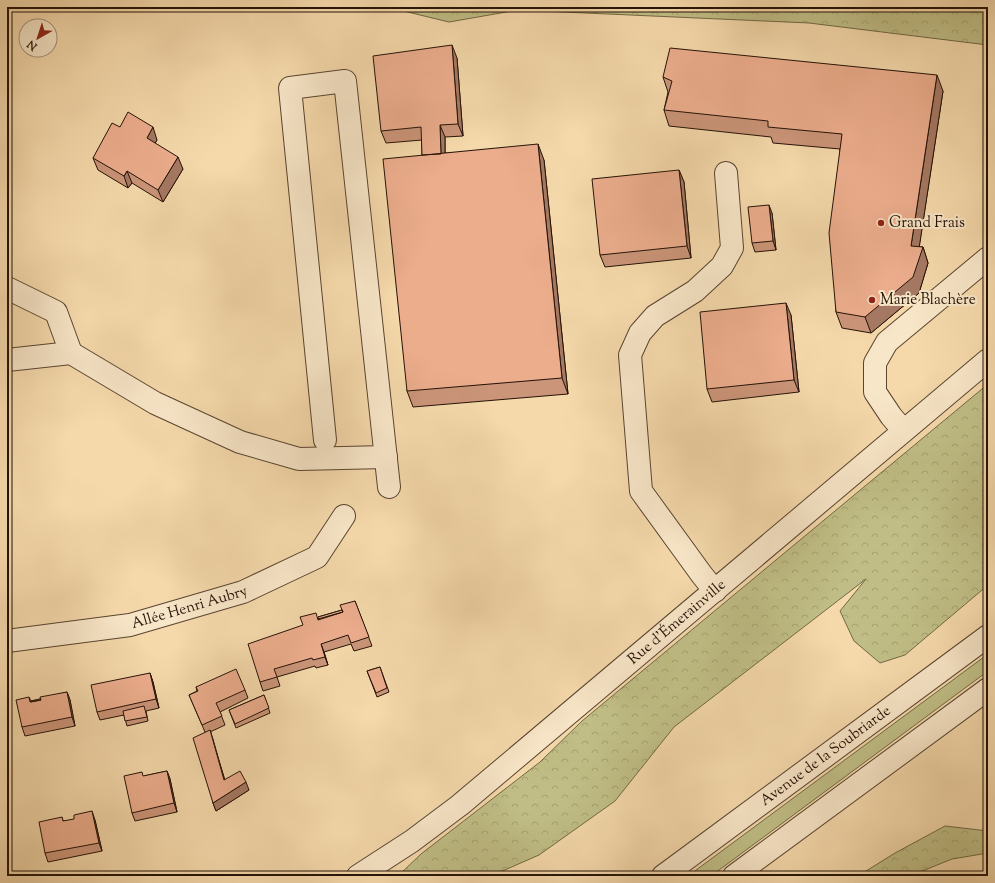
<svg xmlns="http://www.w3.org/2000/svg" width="995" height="883" viewBox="0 0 995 883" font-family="'Sorts Mill Goudy',serif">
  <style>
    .grass { fill: #c0be86; stroke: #726846 }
    .forest { fill: url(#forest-crowns); stroke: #726846 }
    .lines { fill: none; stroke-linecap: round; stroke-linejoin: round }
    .minor-casing { stroke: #594430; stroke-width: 24 }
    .minor { stroke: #f8e6c8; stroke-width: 22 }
    .wall { fill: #cb9579; stroke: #251207 }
    .shaded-wall { fill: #a57963; stroke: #251207 }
    .building { fill: #ecad8d; stroke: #251207 }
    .poi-dot { fill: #8f2418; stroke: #f8e6c8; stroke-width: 1.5 }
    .labels { text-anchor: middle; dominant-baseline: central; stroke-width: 4; stroke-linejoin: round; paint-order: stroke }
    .poi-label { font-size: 15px; fill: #251207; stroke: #f8e6c8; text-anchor: start }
    .street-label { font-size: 15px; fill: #251207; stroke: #f8e6c8 }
  </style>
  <defs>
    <pattern id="forest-crowns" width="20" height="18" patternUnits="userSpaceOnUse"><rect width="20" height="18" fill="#c0be86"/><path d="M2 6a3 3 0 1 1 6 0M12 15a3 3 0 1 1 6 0" fill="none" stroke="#a5a272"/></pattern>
  </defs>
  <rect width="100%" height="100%" fill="#f5d9ab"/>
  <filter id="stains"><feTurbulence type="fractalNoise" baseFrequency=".005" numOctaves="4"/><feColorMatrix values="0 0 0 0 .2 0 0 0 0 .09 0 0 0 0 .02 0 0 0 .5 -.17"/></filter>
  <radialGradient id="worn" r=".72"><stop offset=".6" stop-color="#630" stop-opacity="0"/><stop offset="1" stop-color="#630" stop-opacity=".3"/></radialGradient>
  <path class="grass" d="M988 654V671L711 876H688Z"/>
  <path class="forest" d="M387 7H988V45L809 23 518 10 449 22Z
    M988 384V585L905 655 880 663 854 641 840 611 866 579 674 727 615 801 539 855 491 876H398L421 854 540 762 582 721Z
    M945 826 988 831V853L952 859 910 876H858L895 853Z"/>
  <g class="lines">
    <g class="minor-casing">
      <g id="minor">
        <path d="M7 288 56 312 71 353"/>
        <path d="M7 360 71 353 155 403 240 442 299 459 386 457"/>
        <path d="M903 430 891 416 875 392V363L887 342 988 258"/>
        <path d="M325 440 290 88 345 81 389 487"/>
        <path d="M715 591 702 575 641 491 630 355 640 333 655 316 695 291 722 266 732 248 726 173"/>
        <path id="s1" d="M7 641 130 625 243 592 317 557 344 516"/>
        <path id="s2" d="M358 876 412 841 460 805 988 360"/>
        <path id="s3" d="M663 876 988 636"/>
        <path d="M734 876 988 689"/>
      </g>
    </g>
    <use href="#minor" class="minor"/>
  </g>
  <path class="wall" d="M457 58 463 136 445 137V153L544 160 568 394 413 407 407 391 422 155V140L386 143 381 131Z
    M663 77 943 91 919 247H923L928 263 919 293 871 333 842 328 836 312 840 149 773 143 771 137 669 126 664 110 668 92Z
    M120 127 157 140 155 143 183 169 163 202 132 183 128 188 98 170 93 158Z
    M679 170 684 182 691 258 605 267 600 255Z
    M772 213 776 250 755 252 752 243Z
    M791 315 799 392 712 402 707 389Z
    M355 601 372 646 354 651 351 644 324 652 328 665 316 668 315 666 277 677 280 686 263 691 260 682 318 617 342 610Z
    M380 667 389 692 377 697 367 671Z
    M150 673 153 682 159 708 146 711 148 721 127 726 124 715 100 720 97 712Z
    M196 687 245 690 248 698 220 712 225 725 210 732 225 780 249 790 216 811 213 803 205 732 189 695 197 691Z
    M67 692 70 700 75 726 25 736 22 727 29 697 31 701 40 699Z
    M264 695 270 713 236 728 229 710Z
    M167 771 170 779 177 812 135 821 132 813 144 776Z
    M62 817 63 821 95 820 102 851 48 862 45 853Z"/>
  <path class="shaded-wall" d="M452 45 457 58 463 136 458 124Z
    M937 75 943 91 917 262 911 246Z
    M440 125 445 137V170L441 157Z
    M153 127 157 140 151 150 147 138Z
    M538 144 544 160 568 394 562 378Z
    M178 157 183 169 163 202 158 190Z
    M679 170 684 182 691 258 687 246Z
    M127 171 132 183 128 188 124 176Z
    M769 205 772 213 776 250 773 241Z
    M923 247 928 263 919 293 871 333 865 317Z
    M786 303 791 315 799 392 794 380Z
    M321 644 324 652 328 665 325 657Z
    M150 673 153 682 159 708 156 699Z
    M67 692 70 700 75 726 72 717Z
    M210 730 213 739 227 789 224 780Z
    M167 771 170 779 177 812 174 803Z
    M246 782 249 790 216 811 213 803Z
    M92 811 95 820 102 851 99 843Z"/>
  <path class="building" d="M452 45 458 124 440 125 441 154 422 155 421 127 381 131 373 56Z
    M670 48 937 75 911 246 923 247 913 277 865 317 836 312 829 233 842 134 768 127V121L664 110 672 81 663 77Z
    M128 112 153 127 147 138 178 157 158 190 127 171 124 176 93 158 112 123 120 127Z
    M538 144 562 378 407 391 383 159Z
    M679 170 687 246 600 255 592 179Z
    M769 205 773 241 752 243 748 207Z
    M786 303 794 380 707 389 700 312Z
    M355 601 369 637 351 643 348 635 321 644 325 657 313 660 312 658 274 669 277 677 260 682 248 644 303 625 300 617 316 613 318 620 343 612 340 605Z
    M342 610 343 612 318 619V617Z
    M380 667 387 688 376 693 367 671Z
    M236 669 245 690 216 703 222 716 202 725 189 695 198 691 196 687Z
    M150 673 156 699 97 712 91 685Z
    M67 692 72 717 22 727 16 700 29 697 30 702 41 700 40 697Z
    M264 695 269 708 235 724 229 710Z
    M40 699 41 700 31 702V701Z
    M144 706 147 717 125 721 123 711Z
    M210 730 224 780 240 771 246 782 213 803 193 738Z
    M167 771 174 803 132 813 124 776 142 772 143 776Z
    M92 811 99 843 45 853 39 822 62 817 63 821 74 819V815Z"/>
  <g class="poi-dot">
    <circle cx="881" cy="223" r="4"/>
    <circle cx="872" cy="300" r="4"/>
  </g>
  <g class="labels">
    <g class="poi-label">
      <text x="889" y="223">Grand Frais</text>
      <text x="880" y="300">Marie Blachère</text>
    </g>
    <g class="street-label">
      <text stroke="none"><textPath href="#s1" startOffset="186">Allée Henri Aubry</textPath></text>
      <text stroke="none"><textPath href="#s2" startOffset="408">Rue d'Émerainville</textPath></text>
      <text stroke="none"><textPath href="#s3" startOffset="202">Avenue de la Soubriarde</textPath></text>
    </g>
  </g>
  <rect width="995" height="883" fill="none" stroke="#f5d9ab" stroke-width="24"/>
  <rect x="8" y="8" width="979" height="867" fill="none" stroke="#251207" stroke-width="2"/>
  <rect x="12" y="12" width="971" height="859" fill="none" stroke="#251207"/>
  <g transform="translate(38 38) rotate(219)"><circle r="19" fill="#f8e6c8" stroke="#a4917b"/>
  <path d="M0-3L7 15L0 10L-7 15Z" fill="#8f2418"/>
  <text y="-6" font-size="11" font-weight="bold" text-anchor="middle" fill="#251207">N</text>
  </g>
  <rect width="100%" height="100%" filter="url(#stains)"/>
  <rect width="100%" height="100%" fill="url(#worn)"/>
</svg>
